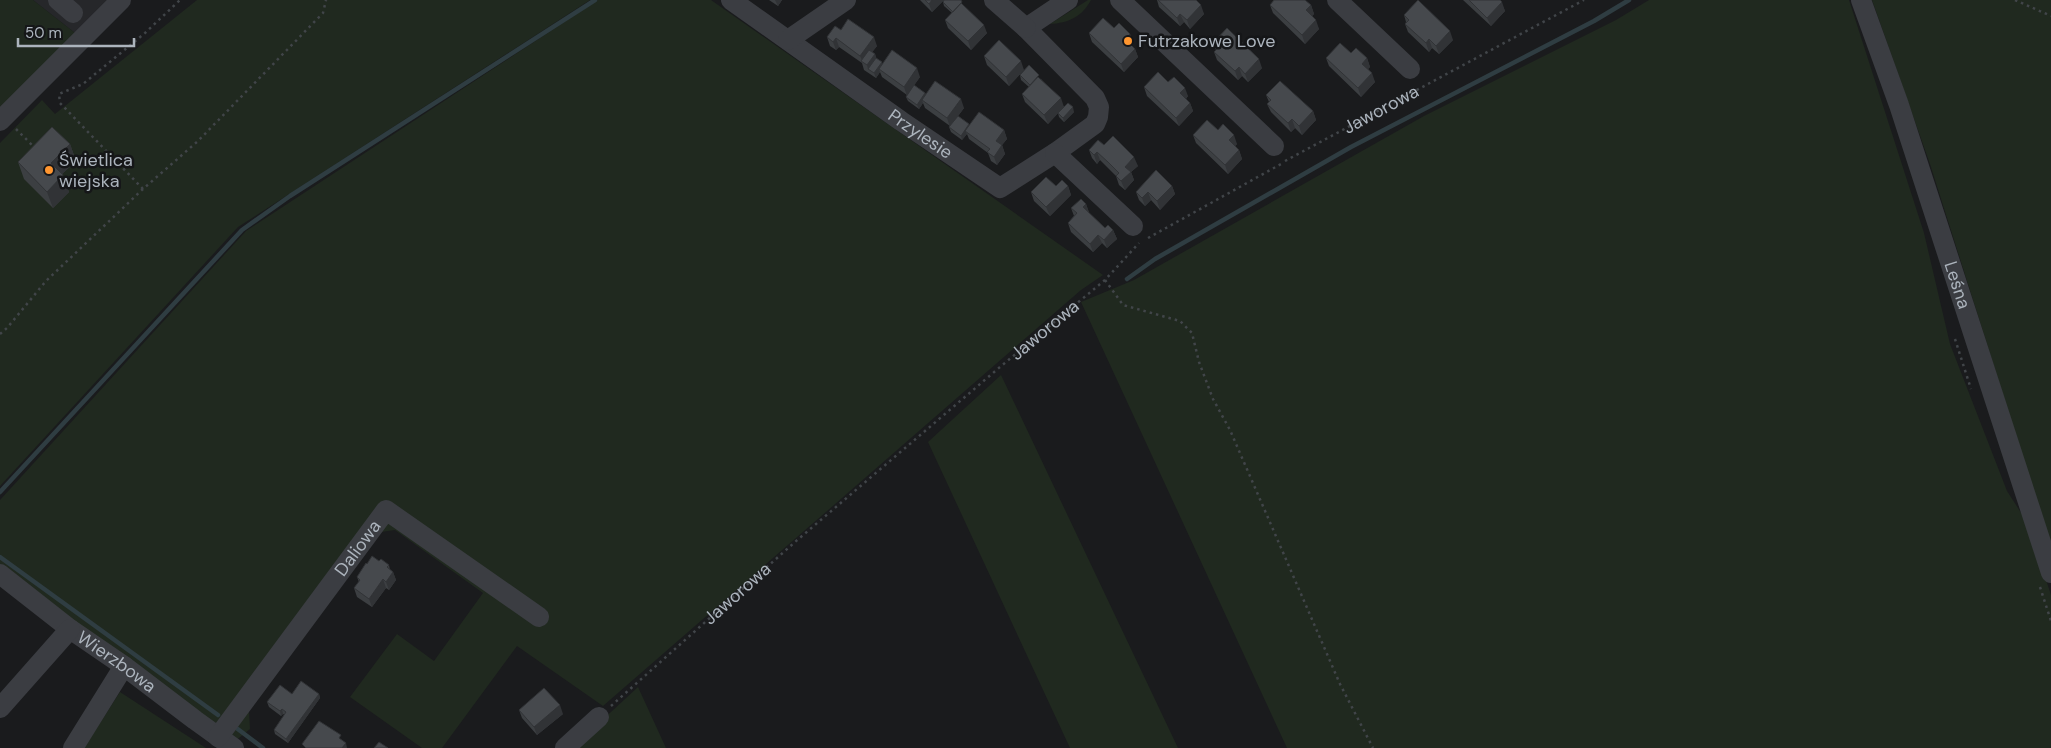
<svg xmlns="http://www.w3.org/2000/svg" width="2051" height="748" viewBox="0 0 2051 748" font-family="'DM Sans',sans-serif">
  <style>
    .built { fill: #26272a }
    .green { fill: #20291f }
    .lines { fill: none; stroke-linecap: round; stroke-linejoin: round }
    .stream { stroke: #2f3d42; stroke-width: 4.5 }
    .path { stroke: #414549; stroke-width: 2.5; stroke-dasharray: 2.5 4; stroke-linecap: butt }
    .minor { stroke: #3b3d42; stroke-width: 20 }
    .wall { fill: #3c3f42 }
    .shaded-wall { fill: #313336 }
    .building { fill: #46494d; stroke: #313336 }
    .poi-dot { fill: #ff9630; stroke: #151618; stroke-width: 2 }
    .labels { text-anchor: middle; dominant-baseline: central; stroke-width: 5; stroke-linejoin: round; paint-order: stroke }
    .poi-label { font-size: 18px; fill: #acb4bd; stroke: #151618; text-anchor: start }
    .street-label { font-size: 18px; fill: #acb4bd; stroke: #151618 }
  </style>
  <rect width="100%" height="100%" fill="#1a1b1d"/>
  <path class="built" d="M33 0H108L75 33Z"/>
  <path class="green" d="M0 0H33L75 33 0 109Z
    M197 0H590L238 227 0 486V143L42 100 55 114Z
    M598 0H711L1103 275 1081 290 603 706 517 646 442 748H422L350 697 397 634 434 661 483 593 395 530 381 532 249 711 250 729 234 742 0 568V500L246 231Z
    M1088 0H1091C1082 17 1068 23 1050 24Z
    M1649 0H1849L1924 233 1950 344 2007 491 2027 522 2051 595V748H1287L1081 302 1134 280 1424 116 1616 20Z
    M1872 0H2051V546L1930 164Z
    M1001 375 1178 748H1070L928 442Z
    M638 687 666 748H572Z
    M120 692 206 748H84Z"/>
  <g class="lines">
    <path class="stream" d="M1127 279 1155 259 1351 147 1594 21 1629 0
      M0 492 242 230 290 196 595 0
      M0 557 218 715
      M235 727 263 748"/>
    <g class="path">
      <path d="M2015 0 2051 16"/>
      <path d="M16 129 35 148"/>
      <path id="s1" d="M1285 161 1584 0"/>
      <path d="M143 189 60 103 59 94 83 84 145 33 180 0"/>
      <path d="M1148 238 1281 164"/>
      <path d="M1105 280 1123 305 1180 321 1192 333 1199 362 1213 399 1230 430 1340 684 1373 748"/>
      <path d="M0 334 7 328 46 281 143 189 198 141 323 13 326 0"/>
      <path d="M1955 339 1971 389"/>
      <path d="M2040 587 2051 621"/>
      <path id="s2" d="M611 706 795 542 1000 367 1105 280 1139 243"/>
    </g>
    <g class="minor">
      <path d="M58 0 73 13"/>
      <path id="s3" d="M731 0 901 121 1000 188 1055 153 1095 124 1098 117 1099 107 1095 98 1026 28 1068 0"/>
      <path d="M994 0 1026 28"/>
      <path d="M1120 0 1274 146"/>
      <path d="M1337 0 1410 69"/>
      <path id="s4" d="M1861 0 1899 105 2051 573"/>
      <path d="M788 40 846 0"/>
      <path d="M0 121 121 0"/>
      <path d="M1055 153 1133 226"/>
      <path id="s5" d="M0 574 70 629 124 666 195 720 234 748"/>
      <path d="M0 708 70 629"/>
      <path id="s6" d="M218 737 386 510 539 617"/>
      <path d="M73 748 124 666"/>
      <path d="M565 748 599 717"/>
    </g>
  </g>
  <path class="wall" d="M769 0H782L778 6Z
    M920 0H944L932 12Z
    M1157 0H1196L1204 14 1190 29 1184 22 1180 26 1159 7Z
    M1463 0H1500L1505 11 1491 26Z
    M943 2 964 6 987 33 971 50 948 28 945 20 952 13 944 6Z
    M1270 5H1311L1314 14 1312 16 1319 29 1305 44 1273 13Z
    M1404 15 1453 40 1439 54 1432 48 1429 52 1408 32 1405 24 1406 22Z
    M1114 28 1130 34 1133 42 1131 45 1135 49 1138 57 1124 72 1092 42 1089 33Z
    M841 30 877 46 872 52 875 54 876 58 882 62V64L920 77 914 85 925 93 926 94 964 108 958 116 969 124V125L1004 130 1007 139 1002 145 1005 154 997 165 991 161 988 153 969 139 967 134 962 140 951 132 949 127 950 126 925 108 923 103 919 109 908 101 906 97 907 95 882 77 880 72 876 78 864 70 862 63 839 47 836 50 830 46 827 37Z
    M1213 43 1262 68 1248 82 1242 76 1238 80 1217 60 1214 52 1216 50Z
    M1351 53 1367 58 1370 67 1368 69 1375 82 1361 97 1329 66 1326 58Z
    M984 56 1024 70 1009 86 987 65Z
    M1020 75 1041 79 1064 107 1074 112 1064 122 1059 117 1058 113 1048 124 1025 102 1022 94 1029 87 1021 80Z
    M1168 82 1188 96 1186 99 1190 103 1193 111 1179 126 1147 96 1144 87Z
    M1266 95 1313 111 1316 120 1302 135 1295 128 1291 132 1271 112 1267 104 1269 102Z
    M1218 130 1237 144 1235 146 1239 150 1242 159 1228 174 1196 143 1193 135Z
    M70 144 76 161 62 174 69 192 53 208 24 179 18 162Z
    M1104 145 1138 166 1131 172 1134 180 1125 190 1119 185 1116 176 1100 160 1097 164 1092 158 1089 150Z
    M1056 186H1068L1071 195 1050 216 1034 201 1031 192Z
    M1172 186 1175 194 1160 210 1151 200 1145 206 1139 200 1136 192Z
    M1086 204 1089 213 1105 228 1113 230 1117 239 1107 248 1102 243 1093 252 1071 232 1068 223 1074 216 1071 208Z
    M379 561 389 565 390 570 393 572 396 580 389 590 386 588 372 607 357 597 354 588 359 582 357 577 367 564Z
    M292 694H319L320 698 288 743 275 734 274 730 285 715 283 714 281 716 269 707 267 702Z
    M519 710 563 714 537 735 522 718Z"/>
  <path class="shaded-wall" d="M775 0H782L778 6Z
    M932 0H944L932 12 929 4Z
    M1502 2 1505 11 1491 26 1487 18Z
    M1201 5 1204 14 1190 29 1187 20Z
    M1311 5 1314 14 1309 19 1306 10Z
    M1180 14 1184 22 1180 26 1177 18Z
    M1316 20 1319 29 1305 44 1302 35Z
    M984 25 987 33 971 50 968 41Z
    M1450 31 1453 40 1439 54 1436 46Z
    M1130 34 1133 42 1128 48 1125 39Z
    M874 37 877 46 864 63 863 62 860 56Z
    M836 38 839 47 836 50 833 42Z
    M1429 39 1432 48 1429 52 1426 43Z
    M1135 49 1138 57 1124 72 1121 64Z
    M875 54 878 63 868 69 867 65Z
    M1367 58 1370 67 1365 72 1362 64Z
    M1259 59 1262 68 1248 82 1245 74Z
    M1021 61 1024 70 1009 86 1006 77Z
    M882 62 883 67 879 69 880 72 876 78 874 73Z
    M1239 67 1242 76 1238 80 1235 71Z
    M917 68 920 77 907 96 904 87Z
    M1372 73 1375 82 1361 97 1358 88Z
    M1185 88 1188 96 1183 102 1180 93Z
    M925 93 927 97 922 100 923 103 919 109 917 105Z
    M1061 98 1064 107 1048 124 1044 115Z
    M961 99 964 108 950 127 947 118Z
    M1190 103 1193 111 1179 126 1176 118Z
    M1073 107 1074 112 1064 122 1063 118Z
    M1313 111 1316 120 1302 135 1299 126Z
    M1292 119 1295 128 1291 132 1288 123Z
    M969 124 970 128 965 131 967 134 962 140 961 136Z
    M1004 130 1007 139 1002 145 1005 154 997 165 994 157 996 141Z
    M1234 135 1237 144 1232 149 1229 140Z
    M70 144 76 161 57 179 51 163Z
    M1239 150 1242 159 1228 174 1225 165Z
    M1097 152 1100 160 1097 164 1094 155Z
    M1134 157 1138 166 1131 172 1134 180 1125 190 1121 181 1125 167Z
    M63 175 69 192 53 208 47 192Z
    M1068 186 1071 195 1050 216 1046 207Z
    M1172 186 1175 194 1160 210 1157 201Z
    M1148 192 1151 200 1145 206 1142 198Z
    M1086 204 1089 212 1086 216 1083 207Z
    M1113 230 1117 239 1107 248 1104 240Z
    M1098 235 1102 243 1093 252 1090 244Z
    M393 572 396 580 389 590 386 582Z
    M383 579 386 588 372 607 369 599Z
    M319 694 320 698 288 743 286 739Z
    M560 705 563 714 537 735 534 727Z
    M282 709 283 714 281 716 280 711Z
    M346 743 347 748H342Z"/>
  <path class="building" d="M925 0H932L929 4Z
    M944 0H961L962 2 953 12 943 2Z
    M1158 0H1196L1201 5 1187 20 1180 14 1177 18Z
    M1274 0H1305L1311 5 1306 10 1316 20 1302 35 1270 5Z
    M1418 0 1450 31 1436 46 1429 39 1426 43 1405 24 1409 20 1404 15Z
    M1469 0H1500L1502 2 1487 18Z
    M961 3 984 25 968 41 945 20Z
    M1103 18 1114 28 1119 23 1130 34 1125 39 1135 49 1121 64 1089 33Z
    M848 19 874 37 860 56 836 38 833 42 827 37 835 26 841 30Z
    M1227 28 1259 59 1245 74 1239 67 1235 71 1214 52 1218 48 1213 43Z
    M999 40 1021 61 1006 77 984 56Z
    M1340 43 1351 53 1356 48 1367 58 1362 64 1372 73 1358 88 1326 58Z
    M869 50 875 54 867 65 861 61Z
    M892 50 917 68 904 87 879 69Z
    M876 58 882 62 874 73 868 69Z
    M1029 65 1039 75 1030 85 1020 75Z
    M1158 72 1168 82 1174 77 1185 88 1180 93 1190 103 1176 118 1144 87Z
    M1038 77 1061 98 1044 115 1022 94Z
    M935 81 961 99 947 118 922 100Z
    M1280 81 1313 111 1299 126 1292 119 1288 123 1267 104 1271 100 1266 95Z
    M914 85 925 93 917 105 906 97Z
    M1068 103 1073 107 1063 118 1058 113Z
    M979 112 1004 130 996 141 1002 145 994 157 987 152 990 149 965 131Z
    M958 116 969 124 961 136 949 127Z
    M1207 120 1218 130 1223 124 1234 135 1229 140 1239 150 1225 165 1193 135Z
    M52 127 70 144 51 163 63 175 47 192 18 162Z
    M1113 136 1134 157 1125 167 1131 172 1121 181 1116 176 1119 173 1108 162 1097 152 1094 155 1089 150 1098 140 1104 145Z
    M1156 170 1172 186 1157 201 1148 192 1142 198 1136 192Z
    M1046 177 1056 186 1062 180 1068 186 1046 207 1031 192Z
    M1081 199 1086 204 1083 207 1105 228 1108 225 1113 230 1104 240 1098 235 1090 244 1068 223 1077 213 1071 208Z
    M372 556 379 561 381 559 389 565 387 567 393 572 386 582 383 579 369 599 354 588 360 580 357 577 366 563 367 564Z
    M301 681 319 694 286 739 274 730 286 712 282 709 280 711 267 702 280 685 292 694Z
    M544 688 560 705 534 727 519 710Z
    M319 721 341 735 339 738 346 743 342 748H306L302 744Z
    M379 742 388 748H374Z"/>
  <g class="poi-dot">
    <circle cx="1128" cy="41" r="5"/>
    <circle cx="49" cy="170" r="5"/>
  </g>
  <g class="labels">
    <g class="poi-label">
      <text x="1138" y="41">Futrzakowe Love</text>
      <text x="59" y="160">Świetlica<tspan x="59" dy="21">wiejska</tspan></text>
    </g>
    <g class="street-label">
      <text stroke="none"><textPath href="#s1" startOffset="109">Jaworowa</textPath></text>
      <text stroke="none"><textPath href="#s3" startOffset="232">Przylesie</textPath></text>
      <text stroke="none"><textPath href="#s4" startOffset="301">Leśna</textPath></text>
      <text stroke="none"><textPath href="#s2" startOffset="574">Jaworowa</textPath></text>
      <text stroke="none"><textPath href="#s6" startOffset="235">Daliowa</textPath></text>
      <text stroke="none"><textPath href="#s2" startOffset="169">Jaworowa</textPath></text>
      <text stroke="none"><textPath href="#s5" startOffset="146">Wierzbowa</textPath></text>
    </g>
  </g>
  <path d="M18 38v8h116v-8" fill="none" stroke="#acb4bd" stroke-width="2.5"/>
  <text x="25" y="38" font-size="15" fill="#acb4bd" stroke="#151618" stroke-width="4" paint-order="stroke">50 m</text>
</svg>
